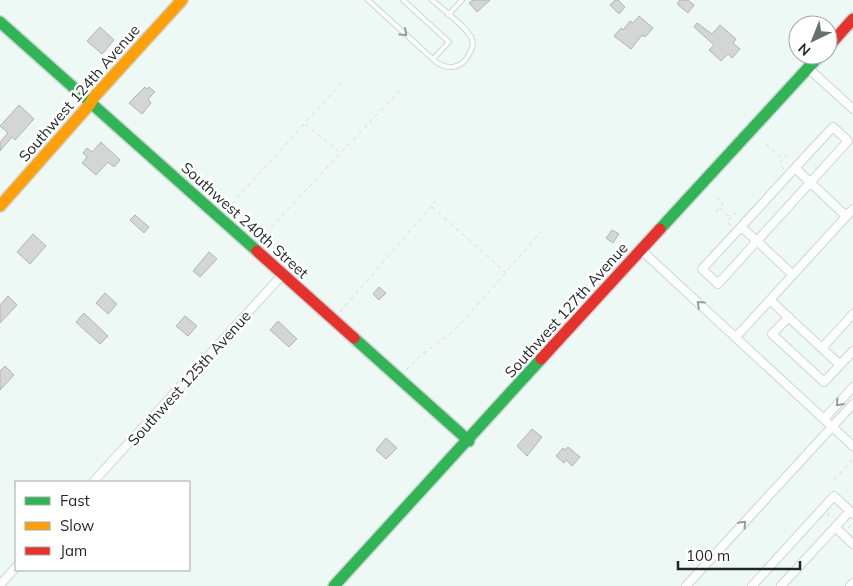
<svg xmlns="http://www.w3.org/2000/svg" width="853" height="586" viewBox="0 0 853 586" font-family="Mulish,sans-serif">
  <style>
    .building { fill: #d4d6d6; stroke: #b2b4b3 }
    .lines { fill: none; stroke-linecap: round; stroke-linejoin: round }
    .lane-casing { stroke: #cdd5d3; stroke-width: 6 }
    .street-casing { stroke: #cdd5d3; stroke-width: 10 }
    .fast-casing { stroke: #cdd5d3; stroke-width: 14 }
    .slow-casing { stroke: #cdd5d3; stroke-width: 14 }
    .jam-casing { stroke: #cdd5d3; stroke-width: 14 }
    .path { stroke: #d6d9d8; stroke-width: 1; stroke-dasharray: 4 4; stroke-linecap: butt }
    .lane { stroke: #fcfefe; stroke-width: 4 }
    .street { stroke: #fcfefe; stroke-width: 8 }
    .fast { stroke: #30b455; stroke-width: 11 }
    .slow { stroke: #ff9f0a; stroke-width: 11 }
    .jam { stroke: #e5322d; stroke-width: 11 }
    .oneway { stroke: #999d9c }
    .labels { text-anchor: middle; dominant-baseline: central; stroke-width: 5; stroke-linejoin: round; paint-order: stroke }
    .street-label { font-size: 15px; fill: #1f2624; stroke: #fff }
  </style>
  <rect width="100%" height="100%" fill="#eef9f6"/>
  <path class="building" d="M473 0H490L477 12 469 3Z
    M615 0H618L625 7 619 14 610 5Z
    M680 0H688L694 5 688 13 677 4Z
    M639 16 653 28 645 37 642 35 631 49 614 36 621 28 623 30 630 21 633 23Z
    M697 23 712 34 720 25 736 39 733 43 740 49 732 58 728 54 721 61 709 50 714 45 694 27Z
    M100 27 114 40 102 54 87 41Z
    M145 87 147 89 149 87 155 92 148 99 151 103 142 114 129 103Z
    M19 105 34 119 15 140 12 137 0 151V142L8 133 0 126Z
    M101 142 120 160 114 167 108 162 96 175 82 163 87 157 83 153 87 148 92 152Z
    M135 215 149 227 144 233 130 220Z
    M612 230 619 234 613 243 606 238Z
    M33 234 46 246 30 264 17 252Z
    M209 252 217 259 200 277 193 271Z
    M379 287 386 293 379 300 373 294Z
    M105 293 117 304 108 314 96 303Z
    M8 296 17 305 0 323V305Z
    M84 313 108 336 100 344 76 322Z
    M185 316 197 326 188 336 176 326Z
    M278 321 297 339 289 347 270 330Z
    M5 366 14 375 0 390V371Z
    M532 429 542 437 527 456 517 446Z
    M386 438 397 448 386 459 376 450Z
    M568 447 580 457 572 466 566 460 564 463 556 456 563 448 565 450Z"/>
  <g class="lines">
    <g class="lane-casing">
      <path id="lane" d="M368 0 436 62C448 70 462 69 469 54 472 49 474 45 472 39 467 27 442 9 432 0
        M403 0 449 42 433 59
        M448 15 462 0"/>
    </g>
    <g class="street-casing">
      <path id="street" d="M808 68 853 109
        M795 168 846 216
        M741 227 757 241 848 141 833 127C789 174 746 222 702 269L718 284 757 241 793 275
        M641 250 853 446
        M770 300 840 365 824 382 772 334 789 317
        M736 337 853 209
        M822 348 853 314
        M840 365 853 351
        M824 419 853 387
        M93 482 283 274
        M835 527 853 544
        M0 585 16 567
        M686 586 853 404
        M752 586 834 496 853 514
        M781 586 850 511
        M850 586 853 583"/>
    </g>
    <g class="fast-casing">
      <path id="fast" d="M0 22 257 251
        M660 229 820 55
        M354 338 469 441
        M334 586 541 359"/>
    </g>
    <g class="slow-casing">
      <path id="slow" d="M0 206 90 104 94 97 182 0"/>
    </g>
    <g class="jam-casing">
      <path id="jam" d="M828 47 853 19
        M257 251 354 338
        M541 359 660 229"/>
    </g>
    <path class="path" d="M305 124 341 153
      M766 144 783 160
      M784 169 779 164 787 155 791 159
      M432 207 505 272
      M720 208 730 217
      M226 210 343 81
      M716 212 723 204 717 198
      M731 226 727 222 735 213 739 217
      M260 239 401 89
      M340 312 436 201
      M406 370 420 356 455 330 542 231
      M834 480 852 460
      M828 513 829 517 834 516
      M848 528 853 523"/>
    <use href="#lane" class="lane"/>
    <use href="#street" class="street"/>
    <use href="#fast" class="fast"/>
    <use href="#slow" class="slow"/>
    <use href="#jam" class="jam"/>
  </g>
  <defs><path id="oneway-chevron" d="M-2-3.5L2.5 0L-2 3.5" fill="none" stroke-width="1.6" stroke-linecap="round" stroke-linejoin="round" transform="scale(1.25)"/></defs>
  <g class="oneway">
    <use href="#oneway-chevron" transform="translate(404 33) rotate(42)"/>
    <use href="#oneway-chevron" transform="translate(700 304) rotate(-138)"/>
    <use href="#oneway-chevron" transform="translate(839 403) rotate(132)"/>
    <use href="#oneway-chevron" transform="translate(743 524) rotate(-47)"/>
  </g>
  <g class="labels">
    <g class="street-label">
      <text transform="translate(79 93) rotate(-49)">Southwest 124th Avenue</text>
      <text transform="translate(245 220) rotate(42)">Southwest 240th Street</text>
      <text transform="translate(566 310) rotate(-48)">Southwest 127th Avenue</text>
      <text transform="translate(189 378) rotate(-48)">Southwest 125th Avenue</text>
    </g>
  </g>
  <rect x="15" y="481" width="175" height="90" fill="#ffffff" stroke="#a5a8a7"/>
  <rect x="25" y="497" width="25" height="8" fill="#30b455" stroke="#a5a8a7"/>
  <text x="60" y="506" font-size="15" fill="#1f2624">Fast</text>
  <rect x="25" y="522" width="25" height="8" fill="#ff9f0a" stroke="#a5a8a7"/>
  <text x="60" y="531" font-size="15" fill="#1f2624">Slow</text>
  <rect x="25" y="547" width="25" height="8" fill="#e5322d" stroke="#a5a8a7"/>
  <text x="60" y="556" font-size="15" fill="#1f2624">Jam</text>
  <g transform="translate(813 40) rotate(223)"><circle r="24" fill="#ffffff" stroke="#a5a8a7"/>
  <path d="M0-4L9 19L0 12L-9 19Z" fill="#67706e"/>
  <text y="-8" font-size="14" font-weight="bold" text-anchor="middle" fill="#1f2624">N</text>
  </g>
  <path d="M678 561v8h122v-8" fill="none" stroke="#1f2624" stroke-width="2.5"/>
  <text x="686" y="561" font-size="15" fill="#1f2624" stroke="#ffffff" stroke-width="4" paint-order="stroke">100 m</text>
</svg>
